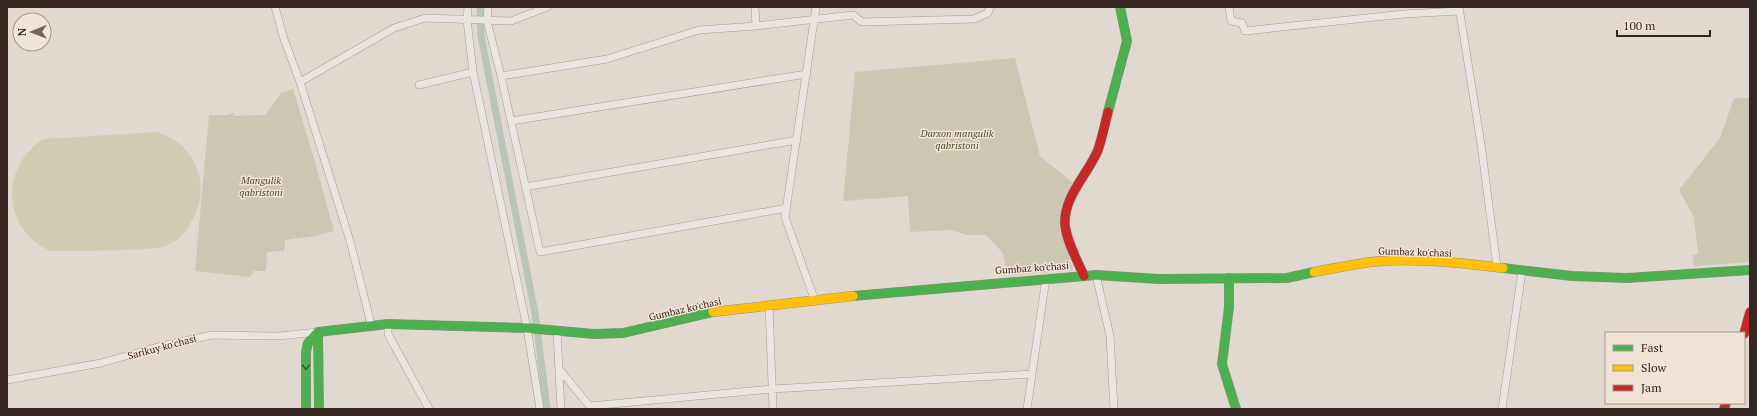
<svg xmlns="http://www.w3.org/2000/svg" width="1757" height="416" viewBox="0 0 1757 416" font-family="'PT Serif',serif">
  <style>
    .green { fill: #d2ccb3 }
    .cemetery { fill: #cdc7b2 }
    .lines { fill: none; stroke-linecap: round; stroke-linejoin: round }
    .canal { stroke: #b9c5bb; stroke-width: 7 }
    .street-casing { stroke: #a79e98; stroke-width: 8 }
    .fast-casing { stroke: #978e88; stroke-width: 10 }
    .slow-casing { stroke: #978e88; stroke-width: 10 }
    .jam-casing { stroke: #978e88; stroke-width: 10 }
    .street { stroke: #eae5e0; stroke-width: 7 }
    .fast { stroke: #4caf50; stroke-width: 9 }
    .slow { stroke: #ffc107; stroke-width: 9 }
    .jam { stroke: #c62828; stroke-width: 9 }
    .oneway { stroke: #3e5d34 }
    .labels { text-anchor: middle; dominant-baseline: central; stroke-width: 3; stroke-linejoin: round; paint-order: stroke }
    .park-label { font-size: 10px; font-style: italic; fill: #4c4f2a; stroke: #f1e4d6 }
    .street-label { font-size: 10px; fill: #352621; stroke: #f1e4d6 }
  </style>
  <rect width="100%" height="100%" fill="#e1d8cf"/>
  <path class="green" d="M158 132C182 142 195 154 200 180 202 192 200 204 195 215 190 224 186 233 177 240 172 243 164 247 158 248 123 252 86 250 51 251 1 230 0 165 44 139Z"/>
  <path class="cemetery" d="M1015 58 1040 156 1073 183 1062 210 1060 228 1073 270 1008 275 1003 253 986 235H967L950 230 910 232 908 196 843 201 855 72Z
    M293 89 315 162 334 231 316 236 285 240 284 251 267 252 266 271H254L250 277 195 271 209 115H229V114L234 113V116L265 115 281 93Z
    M1734 98H1750V262L1694 266 1693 255 1698 254 1694 217 1679 190 1720 138Z"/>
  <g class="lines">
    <path class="canal" d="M480 7 481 36 535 313 547 409"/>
    <g class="street-casing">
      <path id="street" d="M275 7 284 39 300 82 350 241 371 324
        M468 7 467 20 473 72 527 328 540 409
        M488 7 487 21 501 76 540 252 787 208
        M755 7 756 26 853 15 862 22 974 19 988 13 990 7
        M1229 7 1231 21 1242 23 1245 31 1404 14 1459 11
        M1459 7 1481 144 1497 267
        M501 76 607 59 699 30 756 26
        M300 82 394 28 425 18 511 21 547 7
        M419 85 473 72
        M511 121 807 74
        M525 187 797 140
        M1096 275 1110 336 1114 409
        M815 301 785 217 816 7
        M769 305 773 409
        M388 324V334L429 409
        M557 332 561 409
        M560 370 592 409
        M7 380 101 363 161 346 212 335 279 336 318 332
        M590 406 772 389 1032 374
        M1027 409 1046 278
        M1502 409 1522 271"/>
    </g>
    <g class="fast-casing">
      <path id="fast" d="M1108 112 1127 41 1120 7
        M1503 268 1572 276 1627 278 1750 270
        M1229 278V307L1222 364 1236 409
        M853 296 1096 275 1159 279 1287 278 1314 272
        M318 332 388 324 527 328 594 334 623 333 713 312
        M318 332 319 409
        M306 409V352L308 343 318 332"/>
    </g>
    <g class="slow-casing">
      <path id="slow" d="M1314 272C1336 268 1358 263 1381 261 1419 258 1465 263 1503 268
        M713 312 853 296"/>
    </g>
    <g class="jam-casing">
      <path id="jam" d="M1084 276C1077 260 1067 242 1065 225 1063 197 1088 174 1098 150 1102 138 1105 124 1108 112
        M1744 334 1750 312
        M1724 409 1726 403"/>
    </g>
    <use href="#street" class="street"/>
    <use href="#fast" class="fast"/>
    <use href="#slow" class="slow"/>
    <use href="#jam" class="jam"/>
  </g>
  <defs><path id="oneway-chevron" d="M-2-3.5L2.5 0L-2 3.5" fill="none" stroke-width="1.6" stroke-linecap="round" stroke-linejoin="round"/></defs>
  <use class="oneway" href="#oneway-chevron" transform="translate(306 367) rotate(90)"/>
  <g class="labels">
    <g class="park-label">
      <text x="957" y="133">Darxon mangulik<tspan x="957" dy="12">qabristoni</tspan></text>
      <text x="261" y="180">Mangulik<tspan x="261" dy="12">qabristoni</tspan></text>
    </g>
    <g class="street-label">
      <text transform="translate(1415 252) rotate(2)">Gumbaz ko'chasi</text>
      <text transform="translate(1032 268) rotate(-4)">Gumbaz ko'chasi</text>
      <text transform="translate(685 309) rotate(-13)">Gumbaz ko'chasi</text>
      <text transform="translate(162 347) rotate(-15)">Sarikuy ko'chasi</text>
    </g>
  </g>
  <rect width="1757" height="416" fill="none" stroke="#352621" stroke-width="16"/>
  <rect x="1605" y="332" width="140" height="72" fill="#f1e4d6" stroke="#a6988e"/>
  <rect x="1613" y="345" width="20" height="6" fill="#4caf50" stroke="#a6988e"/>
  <text x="1641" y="352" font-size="12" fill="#352621">Fast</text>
  <rect x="1613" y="365" width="20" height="6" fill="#ffc107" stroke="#a6988e"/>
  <text x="1641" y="372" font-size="12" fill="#352621">Slow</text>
  <rect x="1613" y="385" width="20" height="6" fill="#c62828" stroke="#a6988e"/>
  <text x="1641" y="392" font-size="12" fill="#352621">Jam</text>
  <g transform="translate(32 32) rotate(269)"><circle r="19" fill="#f1e4d6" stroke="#a6988e"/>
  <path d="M0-3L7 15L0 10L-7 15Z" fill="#71645e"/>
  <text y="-6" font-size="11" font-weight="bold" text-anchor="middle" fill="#352621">N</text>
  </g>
  <path d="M1617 30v6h93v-6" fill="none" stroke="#352621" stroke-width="2"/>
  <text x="1623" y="30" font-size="12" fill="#352621" stroke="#f1e4d6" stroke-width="3" paint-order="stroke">100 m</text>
</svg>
